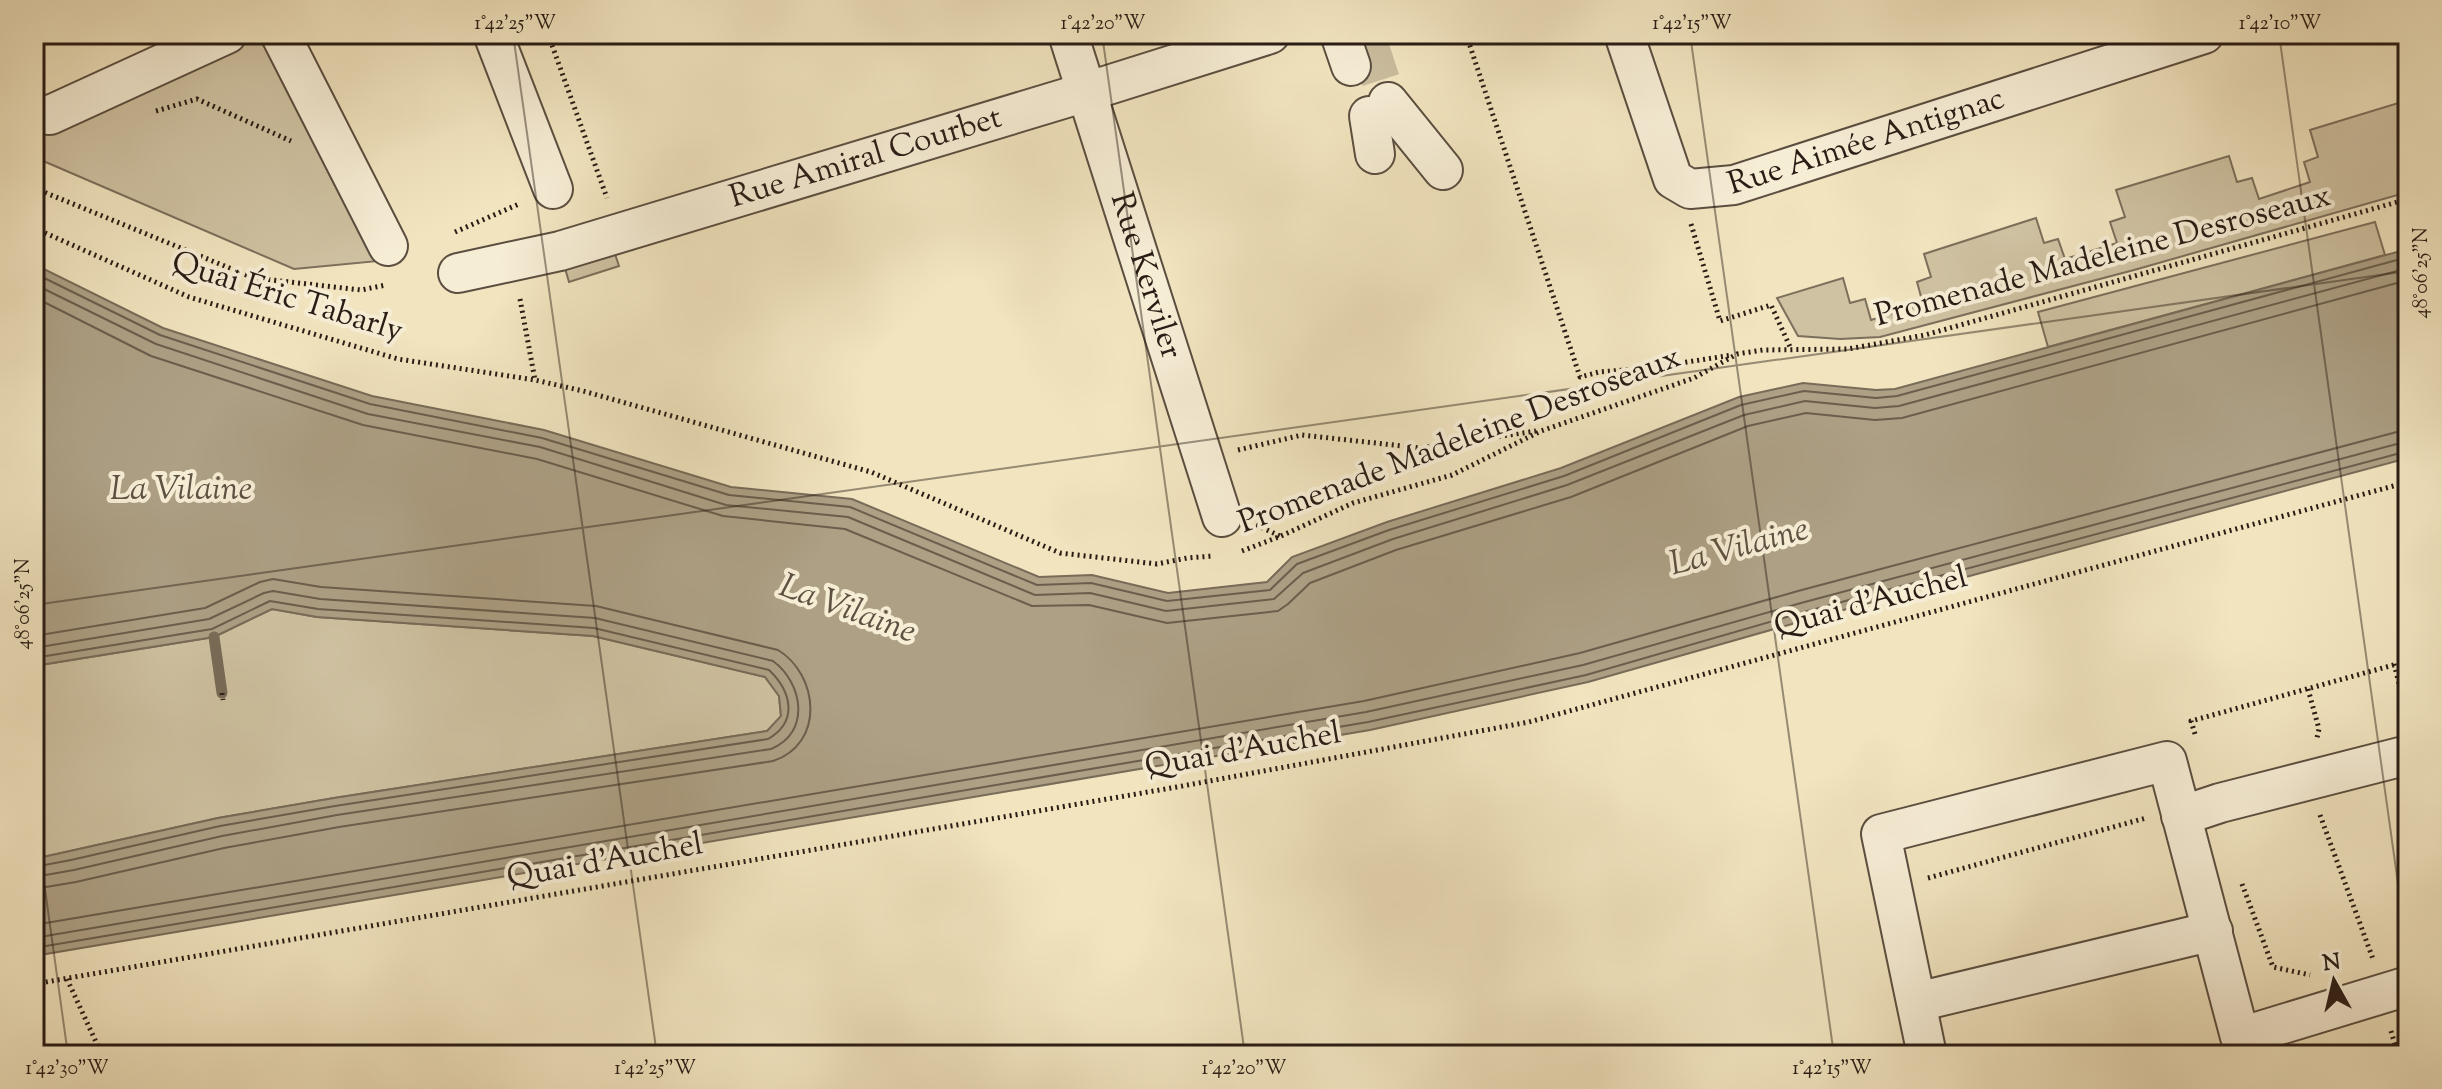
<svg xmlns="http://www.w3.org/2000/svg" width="2442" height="1089" viewBox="0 0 2442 1089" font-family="'Sorts Mill Goudy',serif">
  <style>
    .green { fill: #cfc2a2; stroke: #7c6f5c; stroke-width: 2 }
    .water { fill: #ada085; stroke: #786b58; stroke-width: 2 }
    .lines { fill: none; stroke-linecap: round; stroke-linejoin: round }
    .shore { stroke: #6b5e4d; stroke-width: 2 }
    .stream { stroke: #786b58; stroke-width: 11 }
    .minor-tunnel { stroke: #c9bc9d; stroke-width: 38; stroke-dasharray: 38 19; stroke-linecap: butt }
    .minor-casing { stroke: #5b4e40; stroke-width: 42 }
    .path { stroke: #291c15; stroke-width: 5; stroke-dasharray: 2 4; stroke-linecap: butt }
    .minor { stroke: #f6edd5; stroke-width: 38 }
    .ticks { fill: none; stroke: #291c15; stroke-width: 2; stroke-opacity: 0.45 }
    .labels { text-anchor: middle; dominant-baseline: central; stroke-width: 8; stroke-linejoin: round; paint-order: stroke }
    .street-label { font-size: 32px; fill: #291c15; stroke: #f6edd5 }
    .water-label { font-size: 34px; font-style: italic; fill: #5e5142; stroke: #f6edd5 }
    .neatline { fill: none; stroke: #291c15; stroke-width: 3 }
    .ticks-label { font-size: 20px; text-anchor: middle; fill: #291c15 }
  </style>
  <rect width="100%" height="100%" fill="#f1e4bf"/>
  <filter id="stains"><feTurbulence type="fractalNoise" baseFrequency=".0025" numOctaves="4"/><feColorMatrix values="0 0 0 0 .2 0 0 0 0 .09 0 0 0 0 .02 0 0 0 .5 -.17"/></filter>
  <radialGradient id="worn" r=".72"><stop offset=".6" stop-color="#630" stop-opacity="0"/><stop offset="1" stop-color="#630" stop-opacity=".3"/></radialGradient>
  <path class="green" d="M227 34H280L389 260 294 269 34 157V121Z
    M2408 100V192L2134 270 1880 337 1840 339 1798 336 1777 298 1843 278 1850 303 1865 299 1871 320 1923 304 1917 282 1931 277 1924 254 2036 218 2044 243 2058 239 2065 259 2117 243 2110 222 2125 217 2116 190 2229 156 2237 182 2252 178 2259 199 2310 182 2304 162 2318 157 2310 130Z
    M2375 222 2385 255 2048 347 2038 312Z
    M609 236 619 266 569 282 560 251Z
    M272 609 317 617 593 636 765 677 779 696 781 717 767 731 334 798 218 818 34 859V666L214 637Z"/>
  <path class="water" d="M2408 249V458L1806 620 1588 682 1370 730 34 956V859L218 818 334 798 767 731 781 716 779 696 765 677 593 636 317 617 272 609 214 637 34 666V264L163 328 372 396 544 430 731 487 852 499 1039 577 1092 575 1168 593 1267 582 1292 557 1387 522 1561 468 1739 397 1803 383 1876 390 1895 389Z"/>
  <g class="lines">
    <path class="shore" d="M34 273 160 335 370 404 542 438 729 495 850 507 1037 585 1091 583 1167 601 1270 590 1297 564 1389 530 1564 476 1741 405 1804 391 1876 398 1897 396 2408 257
      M34 284 156 344 368 414 540 447 726 505 848 517 1035 595 1090 593 1166 611 1274 599 1303 573 1393 539 1567 485 1744 415 1805 401 1875 408 1899 406 2408 268
      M34 297 151 356 363 425 537 459 723 516 845 529 1032 606 1089 605 1167 623 1278 611 1288 604 1310 583 1396 550 1571 497 1748 426 1806 413 1875 420 1902 418 2408 280
      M34 636 205 608 260 582 273 579 321 587 596 606 778 650C819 675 825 744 773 761L339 827 224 848 76 882 34 889
      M34 648 209 619 264 593 273 591 320 599 595 618 773 661C803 683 811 733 771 749L337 815 222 836 74 870 34 877
      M34 658 212 629 270 601 318 609 594 628 769 670C791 691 799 721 768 739L335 806 220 826 71 860 34 867
      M34 925 1364 701 1580 653 1798 591 2408 429
      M34 938 1366 712 1583 665 1801 603 2408 441
      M34 948 1368 722 1586 675 1804 612 2408 451"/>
    <path class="stream" d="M214 637 222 693"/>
    <path class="minor-tunnel" d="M1369 44 1388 102"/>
    <g class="minor-casing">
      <g id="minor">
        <path d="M280 34 388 246"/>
        <path d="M493 34 553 189"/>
        <path id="s1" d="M1068 34 1222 517"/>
        <path d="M1340 34 1351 66"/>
        <path id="s2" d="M1624 34 1673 179 1690 189 1734 185 2204 34"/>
        <path d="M1388 102 1443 170"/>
        <path d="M34 114 50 115 227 34"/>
        <path d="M1369 116 1375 154"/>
        <path id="s3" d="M458 273 560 251 1086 92 1270 34"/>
        <path d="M2181 816 2220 803 2408 755"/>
        <path d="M1917 1002 2213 931"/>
        <path d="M1927 1055 1881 834 2167 761 2240 1037 2408 986"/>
      </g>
    </g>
    <path class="path" d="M548 34 607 198
      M1466 34 1580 377 1599 372 1649 368 1732 355
      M156 111 197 99 291 141
      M34 188 254 278 361 290 386 285
      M1691 224 1720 321 1771 305 1791 349
      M34 228 189 297 398 359 535 380 583 391 871 472 1060 553 1157 564 1187 558 1213 556
      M455 232 519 204
      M520 299 535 380
      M1238 450 1302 435 1421 448 1536 431
      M1256 525 1280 536
      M1242 551 1281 536 1353 503 1452 475 1541 431 1694 378 1737 354 1763 350 1848 349 1925 335 2408 199
      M2394 664 2405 706 2402 718
      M2308 689 2319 729 2317 738
      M222 693 223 700
      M2195 734 2191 721 2408 661
      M2320 815 2373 959
      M1928 878 2146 818
      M2242 884 2273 967 2310 975
      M67 979 102 1055
      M34 984 1177 787 1529 722 2408 482
      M2391 1031 2398 1055"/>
    <use href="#minor" class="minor"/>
  </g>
  <path class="ticks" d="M513 34 657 1055M1102 34 1245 1055M1690 34 1834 1055M2279 34 2408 955M34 605 2408 271M34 810 68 1055"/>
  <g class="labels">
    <g class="street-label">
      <text stroke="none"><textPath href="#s2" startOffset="356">Rue Aimée Antignac</textPath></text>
      <text stroke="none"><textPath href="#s3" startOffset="424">Rue Amiral Courbet</textPath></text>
      <text transform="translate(2103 257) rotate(-15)">Promenade Madeleine Desroseaux</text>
      <text stroke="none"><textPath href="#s1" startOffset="254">Rue Kerviler</textPath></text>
      <text transform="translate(287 298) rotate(17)">Quai Éric Tabarly</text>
      <text transform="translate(1460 441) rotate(-21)">Promenade Madeleine Desroseaux</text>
      <text transform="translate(1871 603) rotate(-15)">Quai d'Auchel</text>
      <text transform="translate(1243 751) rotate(-10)">Quai d'Auchel</text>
      <text transform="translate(605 862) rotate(-10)">Quai d'Auchel</text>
    </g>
    <g class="water-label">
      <text x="181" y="490">La Vilaine</text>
      <text transform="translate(1739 548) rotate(-15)">La Vilaine</text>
      <text transform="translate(847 610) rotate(20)">La Vilaine</text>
    </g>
  </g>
  <rect width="2442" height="1089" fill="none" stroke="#f1e4bf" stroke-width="88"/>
  <g transform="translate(2334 981) rotate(352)" stroke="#f6edd5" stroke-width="6" paint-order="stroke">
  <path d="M0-6L14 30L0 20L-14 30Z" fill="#291c15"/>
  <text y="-12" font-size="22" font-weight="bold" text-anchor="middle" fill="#291c15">N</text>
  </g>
  <rect x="44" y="44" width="2354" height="1001" class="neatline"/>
  <g class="ticks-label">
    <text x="515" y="29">1°42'25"W</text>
    <text x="1103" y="29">1°42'20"W</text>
    <text x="1692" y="29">1°42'15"W</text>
    <text x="2280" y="29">1°42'10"W</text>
    <text transform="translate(2420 273) rotate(-90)" y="7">48°06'25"N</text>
    <text transform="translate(22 604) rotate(-90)" y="7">48°06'25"N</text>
    <text x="67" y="1074">1°42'30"W</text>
    <text x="655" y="1074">1°42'25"W</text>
    <text x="1244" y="1074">1°42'20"W</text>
    <text x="1832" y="1074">1°42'15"W</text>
  </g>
  <rect width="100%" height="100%" filter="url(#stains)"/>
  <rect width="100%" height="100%" fill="url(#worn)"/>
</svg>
